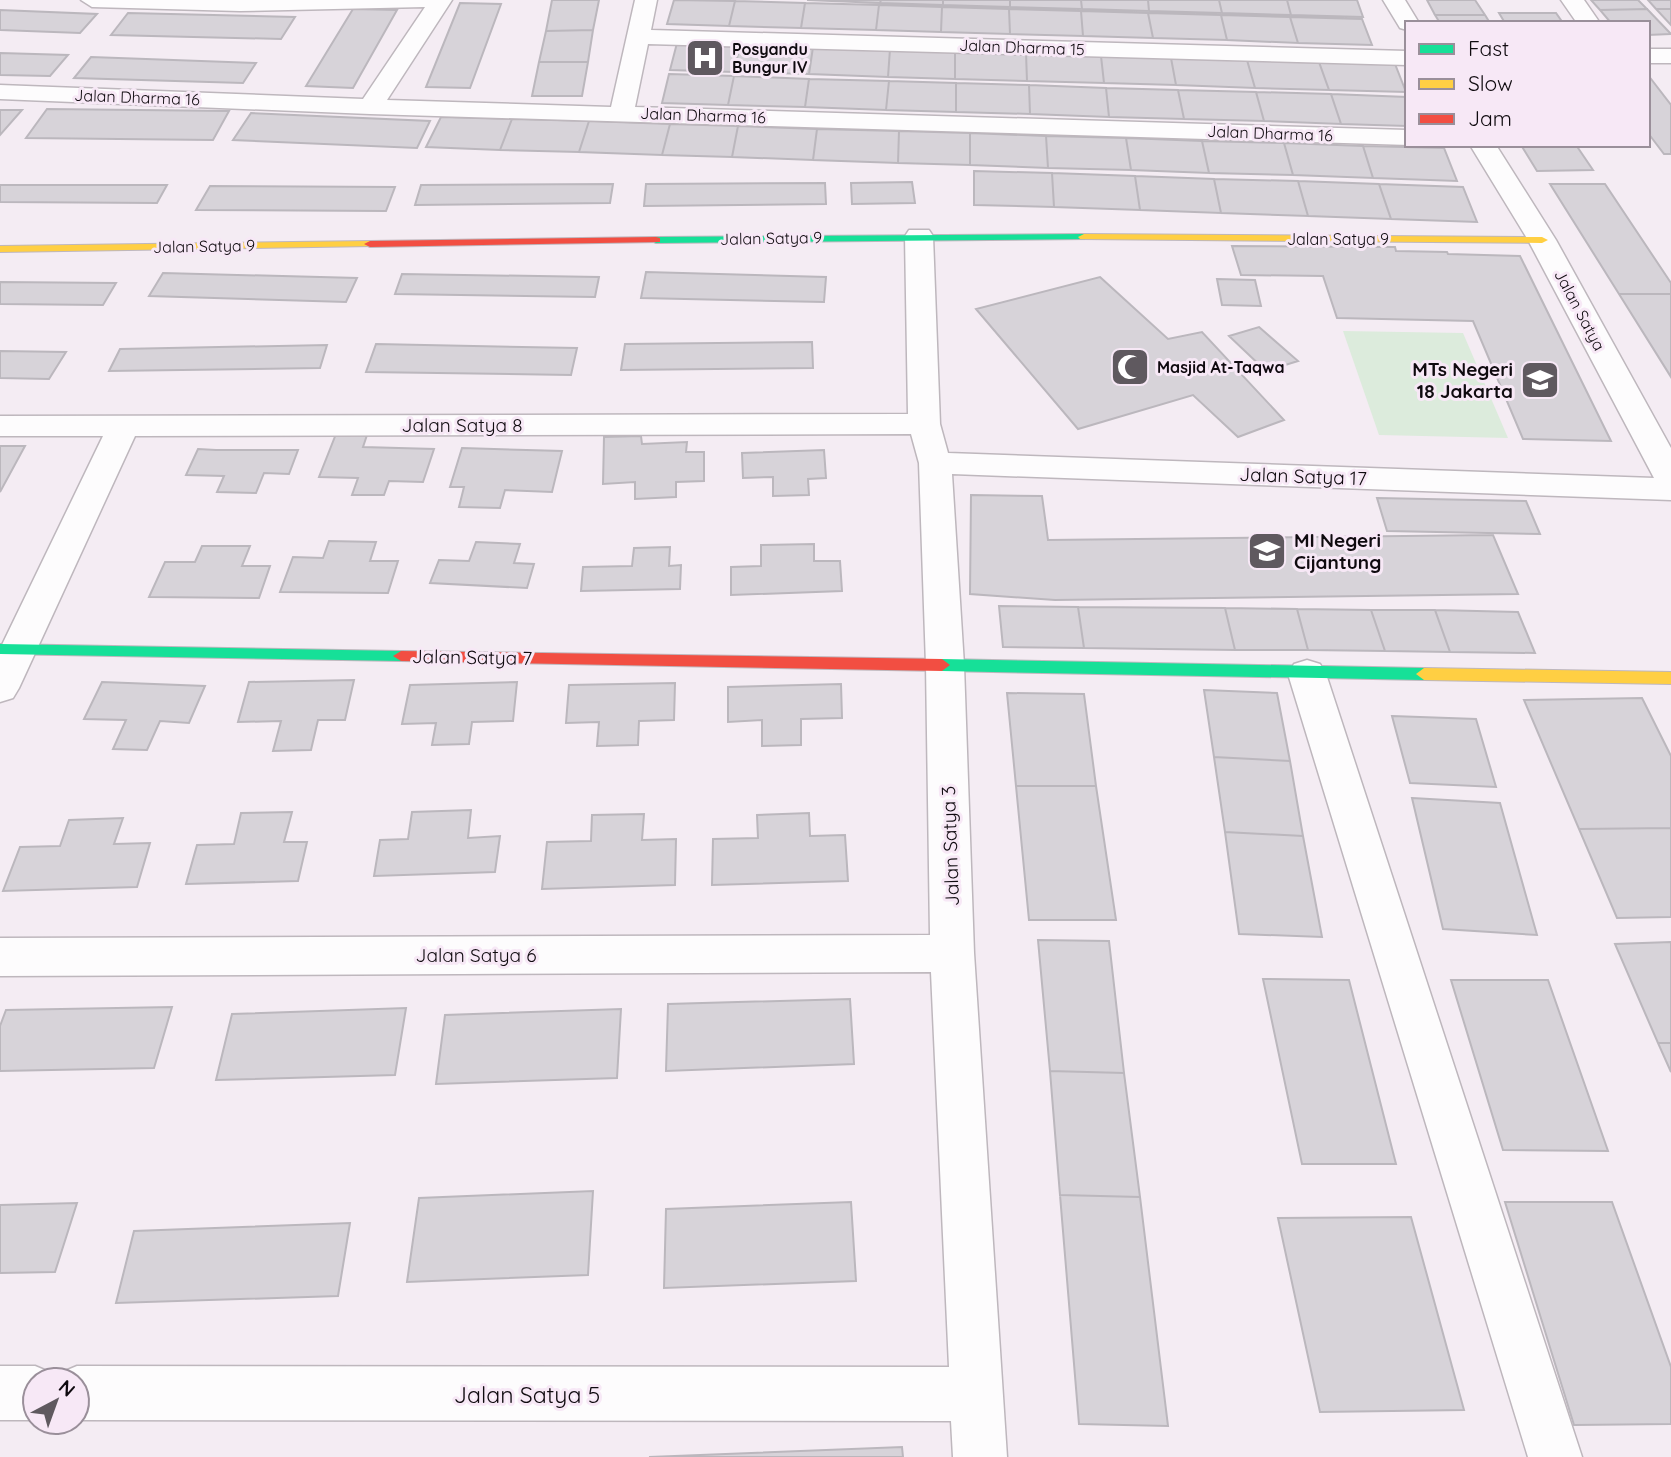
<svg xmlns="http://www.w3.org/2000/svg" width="1671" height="1457" viewBox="0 0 1671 1457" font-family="Quicksand,sans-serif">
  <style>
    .green { fill: #dcebdc }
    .building { fill: #d7d3d9; stroke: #bbb7bd; stroke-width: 2 }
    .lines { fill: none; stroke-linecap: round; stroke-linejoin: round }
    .street-casing { stroke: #beb7bd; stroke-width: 3 }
    .fast-casing { stroke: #beb7bd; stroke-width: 2 }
    .slow-casing { stroke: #beb7bd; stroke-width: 2 }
    .jam-casing { stroke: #beb7bd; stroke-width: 2 }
    .street { fill: #fdfcfd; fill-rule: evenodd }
    .fast { fill: #16e098; fill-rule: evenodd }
    .slow { fill: #ffcf43; fill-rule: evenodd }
    .jam { fill: #f24e42; fill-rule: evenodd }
    .labels { text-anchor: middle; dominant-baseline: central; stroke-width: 6; stroke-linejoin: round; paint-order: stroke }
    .far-street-label { font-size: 16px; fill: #0f0a0f; stroke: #f7e8f6 }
    .far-poi-label { font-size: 16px; font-weight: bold; fill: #0f0a0f; stroke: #f7e8f6; text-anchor: start }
    .poi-label { font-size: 19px; font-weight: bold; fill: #0f0a0f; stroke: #f7e8f6; text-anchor: end }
    .street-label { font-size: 19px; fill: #0f0a0f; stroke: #f7e8f6 }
    .near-street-label { font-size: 23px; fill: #0f0a0f; stroke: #f7e8f6 }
  </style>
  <rect width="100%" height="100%" fill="#f4ecf3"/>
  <path class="green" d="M1343 331 1463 333 1508 438 1379 435Z"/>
  <path class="building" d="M552 0H599L593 30 546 31Z
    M674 0 735 1 729 26 667 24Z
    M807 0H881L880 3Z
    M881 0H943V5L880 3Z
    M943 0H1010V7L943 5Z
    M1010 0H1081L1082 9 1010 7Z
    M1081 0H1148L1149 11 1082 9Z
    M1148 0H1219L1222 13 1149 11Z
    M1219 0H1287L1291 15 1222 13Z
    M1287 0H1357L1363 17 1291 15Z
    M1427 0H1475L1485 15H1435Z
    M1591 0H1638L1647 9 1600 10Z
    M1648 0H1671V9H1656Z
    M735 1 805 3 801 28 729 26Z
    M460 3 501 4 470 88 426 87Z
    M805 3 879 5 876 30 801 28Z
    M879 5 942 7 941 32 876 30Z
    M942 7 1009 9 1010 34 941 32Z
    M353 9 397 10 353 88 306 86Z
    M1009 9 1081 11 1083 36 1010 34Z
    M1647 9 1671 34 1648 35V23H1611L1600 10Z
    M1656 9H1671V25Z
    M0 10 97 14 80 33 0 30Z
    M1081 11 1148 13 1153 38 1083 36Z
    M128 13 295 17 281 39 111 35Z
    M1148 13 1221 15 1227 40 1153 38Z
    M1499 13H1556L1563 23H1505Z
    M1221 15 1290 17 1298 43 1227 40Z
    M1435 15H1485L1490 23H1440Z
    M1290 17 1362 19 1372 45 1298 43Z
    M593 30 588 62H539L546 31Z
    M677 43 740 45 734 72 670 70Z
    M740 45 813 47 809 74 734 72Z
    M813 47 890 49 888 77 809 74Z
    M890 49 955 51V79L888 77Z
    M955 51 1026 53 1027 81 955 79Z
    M0 53 68 55 50 76 0 75Z
    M1026 53 1101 56 1104 83 1027 81Z
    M1101 56 1171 58 1176 85 1104 83Z
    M91 57 256 63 243 83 74 78Z
    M1171 58 1247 60 1255 88 1176 85Z
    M1247 60 1319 62 1329 90 1255 88Z
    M539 62H588L582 96H532Z
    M1319 62 1395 64 1406 92 1329 90Z
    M669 74 734 76 728 105 662 103Z
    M1648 75 1671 105V154H1664L1648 133Z
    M734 76 809 79 805 107 728 105Z
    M809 79 889 81 886 110 805 107Z
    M889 81 956 83V112L886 110Z
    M956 83 1029 85 1030 114 956 112Z
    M1029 85 1106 88 1109 117 1030 114Z
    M1106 88 1178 90 1184 119 1109 117Z
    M1178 90 1256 92 1264 121 1184 119Z
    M1256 92 1331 94 1341 124 1264 121Z
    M1331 94 1407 97V126L1341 124Z
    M47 109 229 111 213 140 26 138Z
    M0 110H22L0 135Z
    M251 113 430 121 417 148 233 140Z
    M441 117 512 119 500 150 426 147Z
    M512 119 589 121 579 152 500 150Z
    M589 121 670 124 662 155 579 152Z
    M670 124 738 126 732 157 662 155Z
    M738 126 817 129 813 160 732 157Z
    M817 129 899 131 898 163 813 160Z
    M899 131 970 133V165L898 163Z
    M970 133 1046 136 1048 168 970 165Z
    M1046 136 1126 138 1131 170 1048 168Z
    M1126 138 1202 141 1209 173 1131 170Z
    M1202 141 1284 143 1293 175 1209 173Z
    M1284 143 1363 146 1373 178 1293 175Z
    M1521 145H1576L1593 170 1537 171Z
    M1363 146 1444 148 1457 181 1373 178Z
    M974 171 1052 173 1054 207 974 205Z
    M1052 173 1135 176 1140 210 1054 207Z
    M1135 176 1214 179 1221 213 1140 210Z
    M1214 179 1298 181 1308 216 1221 213Z
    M1298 181 1379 184 1391 219 1308 216Z
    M912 182 915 203 852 204 851 183Z
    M825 183 826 204 644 206 646 184Z
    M613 184 610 203 415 205 421 185Z
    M1379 184 1463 187 1477 222 1391 219Z
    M1550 184H1605L1671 283V294H1619Z
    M0 185H167L157 203 0 202Z
    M210 186 395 187 386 211 196 210Z
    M1232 246 1395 247 1396 251 1447 252 1448 254 1520 256 1611 441 1523 439 1473 321 1337 318 1323 276 1241 275Z
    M646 272 826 277 824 302 641 298Z
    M163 273 357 278 346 302 149 296Z
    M402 274 599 277 595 297 395 294Z
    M1100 277 1168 339 1202 332 1284 420 1238 437 1193 395 1078 429 976 309Z
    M1217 279 1255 280 1261 306 1222 305Z
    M0 282 116 283 103 305 0 304Z
    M1619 294H1671V377Z
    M1259 327 1298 361 1266 371 1229 336Z
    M812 342 813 368 621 370 625 344Z
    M376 344 577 348 571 375 366 372Z
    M327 345 320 368 109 371 120 349Z
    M0 351 66 352 49 379 0 378Z
    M336 434 367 435 363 447 434 449 423 482 389 481 384 495H352L358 478 319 477Z
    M641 436 642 444 687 442 686 452H704V481L676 482V497L635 499V482L603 484 604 437Z
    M0 446H25L0 492Z
    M462 448 562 451 552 492 505 490 500 508 459 507 464 487H450Z
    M198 449 216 450H298L289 474 264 473 256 493 217 492 224 476 186 475Z
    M824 450 826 478 808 479 809 495 773 496V477L743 478 742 453Z
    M971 495 1042 496 1048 540 1493 535 1518 594 1055 600 970 594Z
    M1377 498 1526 501 1540 534 1387 531Z
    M329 541 376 542 370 561H398L388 593 280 592 293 557 323 558Z
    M476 542 520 544 514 563 534 564 527 588 430 583 439 560 469 561Z
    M814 544V561H840L842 591 731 595V567L761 566V545Z
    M202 546H250L242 566H270L259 598 149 597 165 562H195Z
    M670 547 669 566 681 565 680 589 581 591 583 567 632 566 634 548Z
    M999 606 1078 607 1084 648 1003 647Z
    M1078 607 1225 608 1235 650 1084 648Z
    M1225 608 1297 609 1308 650H1235Z
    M1297 609 1371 610 1385 651 1308 650Z
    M1371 610H1435L1450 652 1385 651Z
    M1435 610 1518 612 1535 653 1450 652Z
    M354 680 345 720H318L311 750 273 751 281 721 238 722 249 682Z
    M102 682 205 686 189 723 160 721 147 750 113 749 126 720 84 719Z
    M517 682 513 721 472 722 469 744 432 745 436 723 402 724 410 685Z
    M675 683 674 720 639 721 638 745 597 746 599 722 566 723 569 685Z
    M841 684 842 718 801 719V745L762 746V720L728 722V687Z
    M1204 690 1277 693 1290 761 1214 757Z
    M1007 693 1084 694 1096 786H1016Z
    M1642 698 1671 756V828L1579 829 1524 700Z
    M1392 716 1476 719 1496 787 1410 783Z
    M1214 757 1290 761 1303 836 1225 832Z
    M1016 786H1096L1116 920H1029Z
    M1412 798 1500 803 1537 935 1443 929Z
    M471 810 468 838 500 836 495 872 374 876 380 840 408 839 412 812Z
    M292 812 284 842H307L298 881 186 884 197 845 234 844 241 813Z
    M809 813 810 836 845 835 848 881 712 885 713 839 758 838 757 815Z
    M644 814 642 840 676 839 675 885 542 889 547 842 591 841 592 815Z
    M123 818 114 844 150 843 137 887 3 891 20 847 60 846 69 820Z
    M1671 828V917L1617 918 1579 829Z
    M1225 832 1303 836 1322 937 1239 934Z
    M1038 940 1109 941 1124 1073 1050 1071Z
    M1671 942V1043H1658L1615 944Z
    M1263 979 1349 980 1396 1164H1302Z
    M1451 980H1548L1608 1151 1503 1150Z
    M850 999 854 1064 666 1071 668 1004Z
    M172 1007 154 1068 0 1071V1026L6 1010Z
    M406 1008 395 1075 216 1080 232 1014Z
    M621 1009 617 1078 436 1084 445 1015Z
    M1658 1043H1671V1072Z
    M1050 1071 1124 1073 1140 1197 1060 1195Z
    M593 1191 588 1275 407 1282 419 1198Z
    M1060 1195 1140 1197 1168 1426 1079 1424Z
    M851 1202 856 1281 664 1288 666 1209Z
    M1505 1202H1612L1671 1367V1424L1574 1425Z
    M77 1203 55 1272 0 1273V1205Z
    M1411 1217 1464 1410 1320 1412 1278 1218Z
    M350 1223 338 1296 116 1303 134 1231Z
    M902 1447 903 1457H649Z"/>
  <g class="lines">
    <g class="street-casing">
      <path id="street" d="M81 0H452L387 100 611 107 635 0H657L651 30 1407 51V65L648 44 635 107 1407 130 1409 145 370 114 0 99V85L363 99 425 7 240 11 92 7Z
        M1383 0H1405L1419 23H1407V30L1400 28Z
        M1561 0H1584L1600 23H1577Z
        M1648 49H1671V63H1648Z
        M1470 145H1496L1556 240 1671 448V500L952 474 964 665 974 953 1007 1457H953L951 1421 77 1420V1380H35V1420H0V1366H35L54 1374 56 1380 58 1374 77 1366 949 1367 931 972 0 976V938L930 935 926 665 919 463 911 434 135 436 19 688 13 698 0 702V649L103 436H0V416L908 414 905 236 909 230H929L933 236 940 424 948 453 1654 478 1528 240Z
        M1307 660 1320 664 1326 674 1582 1457H1528L1288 674 1294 664Z"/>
    </g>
    <g class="fast-casing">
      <path id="fast" d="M1084 234 1090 237 1088 239 656 243 650 240 656 237Z
        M0 644 401 651 409 656 401 661 0 654Z
        M942 659 1424 668 1432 674 1424 680 942 671 934 665Z"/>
    </g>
    <g class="slow-casing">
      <path id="slow" d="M1084 234 1542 237 1548 240 1542 243 1080 239 1078 237Z
        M370 241 374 242V246L0 252V246Z
        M1424 668 1671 672V684L1424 680 1416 674Z"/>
    </g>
    <g class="jam-casing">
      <path id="jam" d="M656 237 660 238V242L370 247 364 244 370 241Z
        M401 651 942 659 950 665 942 671 401 661 393 656Z"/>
    </g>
    <use href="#street" class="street"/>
    <use href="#fast" class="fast"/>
    <use href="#slow" class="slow"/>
    <use href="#jam" class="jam"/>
  </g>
  <defs>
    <g id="hospital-square" transform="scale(2.0125)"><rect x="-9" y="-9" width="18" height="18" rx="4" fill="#5f595f" stroke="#f7e8f6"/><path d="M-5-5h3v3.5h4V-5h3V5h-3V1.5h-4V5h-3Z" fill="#fff"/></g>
    <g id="mosque-square" transform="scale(2.0125)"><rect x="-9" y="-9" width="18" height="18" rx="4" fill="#5f595f" stroke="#f7e8f6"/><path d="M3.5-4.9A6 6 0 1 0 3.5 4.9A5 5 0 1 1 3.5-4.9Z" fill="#fff"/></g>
    <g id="school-square" transform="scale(2.0125)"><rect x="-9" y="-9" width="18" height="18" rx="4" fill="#5f595f" stroke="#f7e8f6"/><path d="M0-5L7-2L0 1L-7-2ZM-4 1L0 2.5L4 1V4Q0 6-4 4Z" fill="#fff"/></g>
  </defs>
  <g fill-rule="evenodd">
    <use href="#hospital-square" x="705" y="58"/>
    <use href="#mosque-square" x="1130" y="367"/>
    <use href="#school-square" x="1540" y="380"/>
    <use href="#school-square" x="1267" y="551"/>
  </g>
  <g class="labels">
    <g class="far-street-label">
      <text transform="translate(1022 47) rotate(2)">Jalan Dharma 15</text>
      <text transform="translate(137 97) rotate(2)">Jalan Dharma 16</text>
      <text transform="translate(703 115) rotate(2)">Jalan Dharma 16</text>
      <text transform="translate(1270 133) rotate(2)">Jalan Dharma 16</text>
      <text transform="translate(771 238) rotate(-1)">Jalan Satya 9</text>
      <text x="1338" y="239">Jalan Satya 9</text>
      <text transform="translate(204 246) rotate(-1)">Jalan Satya 9</text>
      <text transform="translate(1580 310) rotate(62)">Jalan Satya</text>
    </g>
    <g class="far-poi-label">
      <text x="732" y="49">Posyandu<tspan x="732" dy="18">Bungur IV</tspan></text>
      <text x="1157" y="367">Masjid At-Taqwa</text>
    </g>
    <g class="poi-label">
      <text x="1513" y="369">MTs Negeri<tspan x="1513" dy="22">18 Jakarta</tspan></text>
      <text x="1294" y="540" text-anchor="start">MI Negeri<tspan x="1294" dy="22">Cijantung</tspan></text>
    </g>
    <g class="street-label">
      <text x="462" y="425">Jalan Satya 8</text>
      <text transform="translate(1303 476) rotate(2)">Jalan Satya 17</text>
      <text transform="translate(472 657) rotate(1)">Jalan Satya 7</text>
      <text transform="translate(950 846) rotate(-92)">Jalan Satya 3</text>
      <text x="476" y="955">Jalan Satya 6</text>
    </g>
    <g class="near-street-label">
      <text x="527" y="1394">Jalan Satya 5</text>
    </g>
  </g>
  <rect x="1405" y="21" width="245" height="126" fill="#f7e8f6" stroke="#9a8f9a" stroke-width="2"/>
  <rect x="1419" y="44" width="35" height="10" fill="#16e098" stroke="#9a8f9a" stroke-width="2"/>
  <text x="1468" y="56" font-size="21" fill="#0f0a0f">Fast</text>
  <rect x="1419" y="79" width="35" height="10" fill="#ffcf43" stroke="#9a8f9a" stroke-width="2"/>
  <text x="1468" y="91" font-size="21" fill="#0f0a0f">Slow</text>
  <rect x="1419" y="114" width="35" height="10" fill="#f24e42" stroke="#9a8f9a" stroke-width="2"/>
  <text x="1468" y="126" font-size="21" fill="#0f0a0f">Jam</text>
  <g transform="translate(56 1401) rotate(41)"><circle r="33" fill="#f7e8f6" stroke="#9a8f9a" stroke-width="2"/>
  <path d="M0-5L12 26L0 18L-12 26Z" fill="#5f595f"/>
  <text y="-10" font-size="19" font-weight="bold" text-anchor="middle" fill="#0f0a0f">N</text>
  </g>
</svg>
